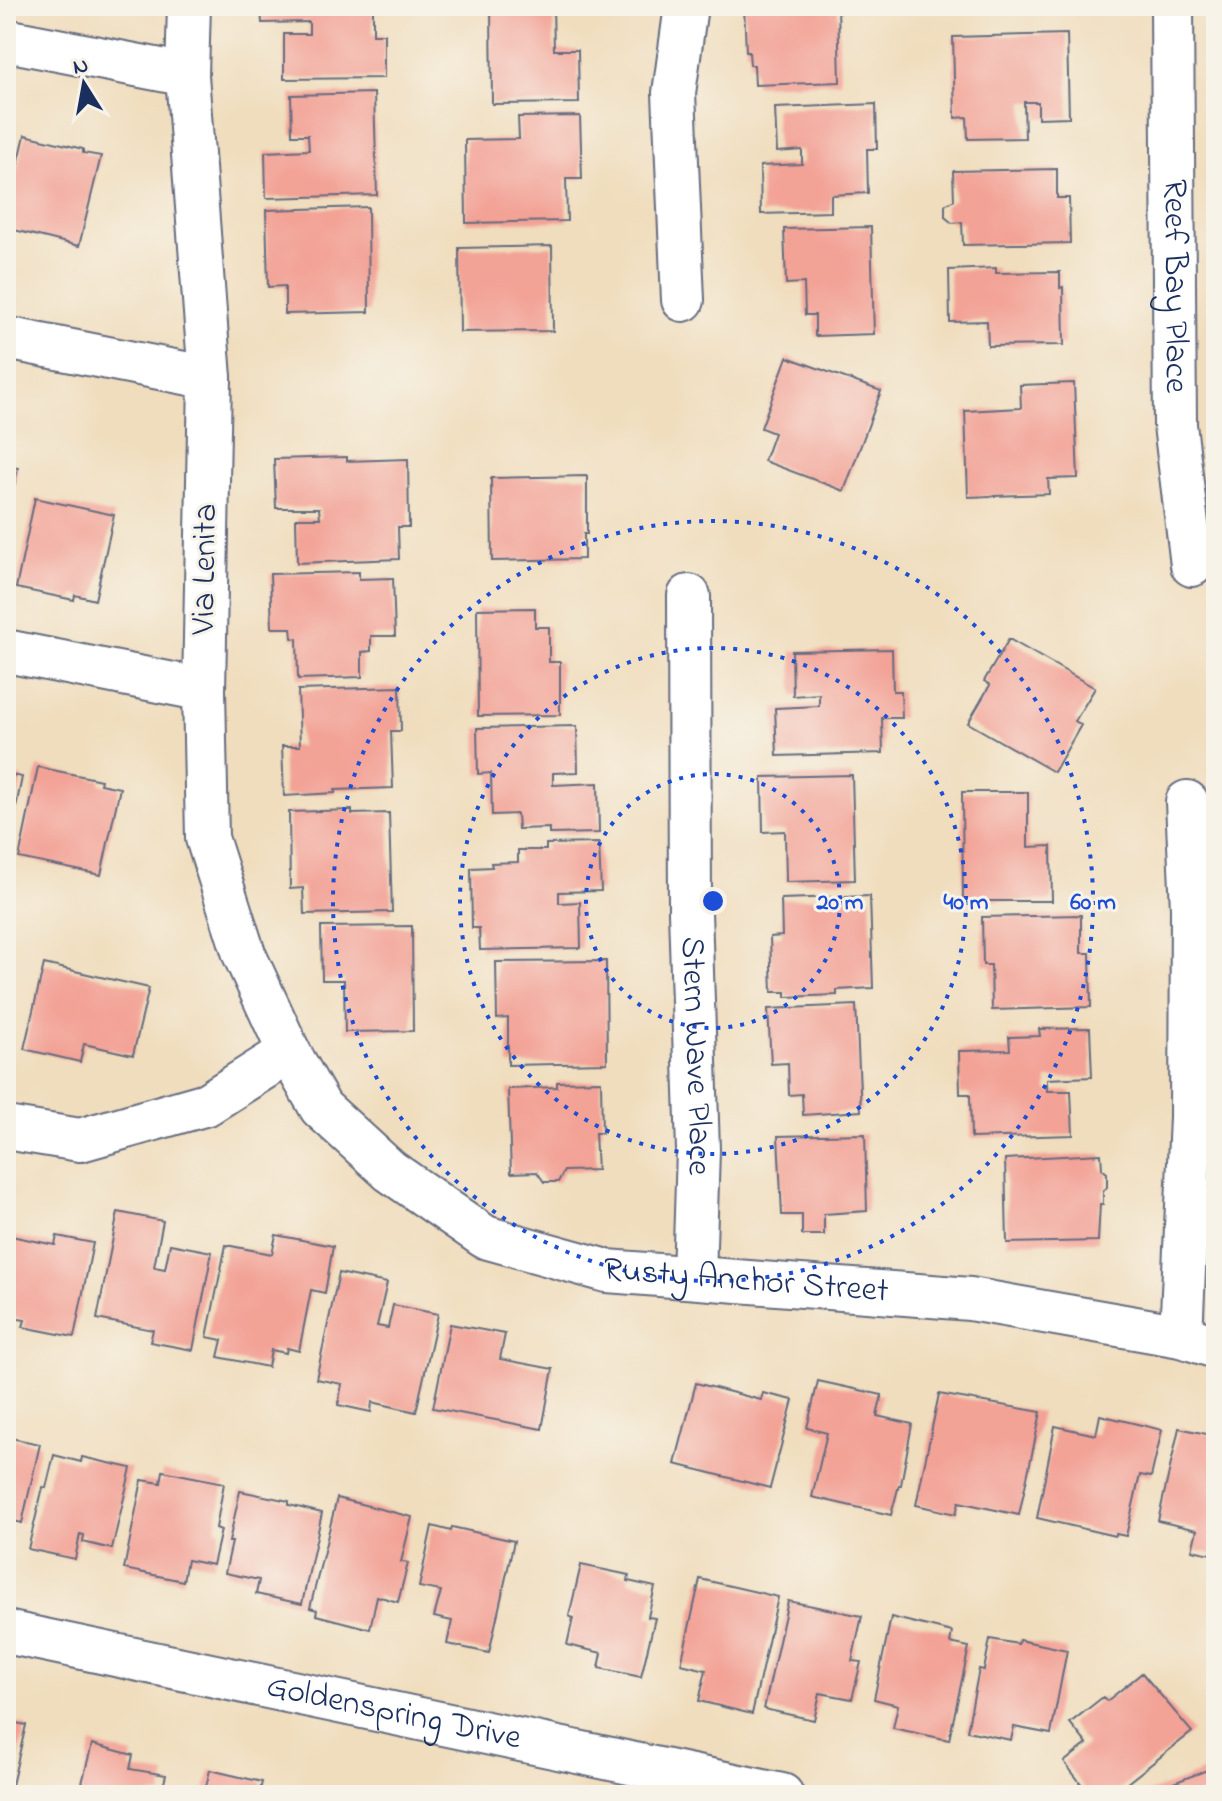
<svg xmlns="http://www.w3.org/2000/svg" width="1222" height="1801" viewBox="0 0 1222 1801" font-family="'Indie Flower',sans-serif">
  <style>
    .building { fill: #f3a296 }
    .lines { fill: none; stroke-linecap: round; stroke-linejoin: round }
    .minor-casing { stroke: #666c7f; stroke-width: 46 }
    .minor { stroke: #fff; stroke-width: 42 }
    .ring { fill: none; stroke: #1d4ed8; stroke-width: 4; stroke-dasharray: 4 8 }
    .labels { text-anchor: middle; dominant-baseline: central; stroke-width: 6; stroke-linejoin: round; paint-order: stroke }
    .street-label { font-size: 34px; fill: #1b2f5e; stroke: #f7f3e8 }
    .centre { fill: #1d4ed8; stroke: #f7f3e8; stroke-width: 4 }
    .ring-label { font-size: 24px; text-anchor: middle; font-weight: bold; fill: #1d4ed8; stroke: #f7f3e8; stroke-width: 6; stroke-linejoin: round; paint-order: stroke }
  </style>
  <rect width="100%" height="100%" fill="#f7f3e8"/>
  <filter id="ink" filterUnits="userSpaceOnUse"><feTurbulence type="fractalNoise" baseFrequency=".0125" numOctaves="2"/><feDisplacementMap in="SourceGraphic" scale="16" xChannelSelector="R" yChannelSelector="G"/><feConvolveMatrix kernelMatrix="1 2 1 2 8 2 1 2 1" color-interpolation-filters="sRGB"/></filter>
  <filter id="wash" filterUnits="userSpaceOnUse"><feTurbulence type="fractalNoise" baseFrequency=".006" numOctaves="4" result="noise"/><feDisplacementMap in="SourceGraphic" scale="32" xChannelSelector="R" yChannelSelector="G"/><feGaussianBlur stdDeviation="1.8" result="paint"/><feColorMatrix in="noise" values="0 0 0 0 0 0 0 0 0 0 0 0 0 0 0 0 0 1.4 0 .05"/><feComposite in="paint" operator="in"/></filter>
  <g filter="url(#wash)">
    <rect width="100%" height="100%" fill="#f0ddbd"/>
    <g id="blocks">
      <path class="building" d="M261 6H373V34H384V78L284 79V34H309V22L262 23Z
        M491 6H553L554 50H578L579 103 492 104Z
        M744 6H838L840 82 755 85 754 65H750L749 52H746Z
        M944 6H1042V9L944 12Z
        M1067 34 1069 117 1038 118V102H1024L1025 138 968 139 967 117 955 118 953 37Z
        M374 93 377 195 266 198 265 152 309 150 308 135H292L291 95Z
        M876 104 877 149H867L868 193 831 195V212L761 214 760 166 802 164V150L777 152 775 108Z
        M580 116 582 179H566L567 221 466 223 465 140 519 139 518 117Z
        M25 135 83 149V153L101 156 79 246 6 228V216Z
        M1057 169V198H1069L1070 243 963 245 962 222 952 223 945 217V205L954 200 953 171Z
        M368 207 369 312 285 314V286L268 287 266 210Z
        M871 227 874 334 815 336V315H805L804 283 786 284 784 229Z
        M552 246 553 331 460 332 459 248Z
        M996 268V273L1060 272V288L1063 287 1064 345 988 346 987 321 950 322 949 270Z
        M787 357 881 391 844 491 764 461 774 433 761 428Z
        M1074 383 1078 478 1048 479 1049 494 968 497 965 411 1021 408 1020 385Z
        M347 457V461L408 459 409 527H398L399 559 297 563 296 518H320L319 508H276L274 459Z
        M6 466 18 468 7 520H6Z
        M587 476V534H584V559L492 561 491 478Z
        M35 498 114 515 95 600 75 595 74 600 16 588Z
        M359 572V579L393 578 395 636H371V651L362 652V677L298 679 297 639 292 638 291 628H272L270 574Z
        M535 608V627H549V662H560V715L478 716 477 609Z
        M1009 639 1095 688 1075 721 1081 725 1054 772 968 723 990 685 984 681Z
        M892 649 893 691H901L902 718H882L883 753 777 756 775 708 819 706V694L793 696 792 651Z
        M400 687 401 731H391L393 788 335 790V793L284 796 282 746H300L298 690Z
        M577 726 578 772 553 773V785L598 783 599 833 549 834V828L518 829 517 814 492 815 491 773 478 774 477 728Z
        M38 767 101 780 100 784 120 788 101 875 19 858Z
        M6 774 22 777 7 853H6Z
        M852 775 855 880 786 882 785 831 763 832 762 777Z
        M962 792H1028V847L1051 846 1052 901H963Z
        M352 810V814L389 813 392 912 304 914 303 888 290 889 289 812Z
        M599 843 601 891 559 892V903L580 902 581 948 480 950 479 928H472L471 868 492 867 491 863 518 862V850H546V844Z
        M870 896 873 988 837 990V995L786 997V992H772L770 937 782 936 781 899Z
        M1081 915V953H1090L1091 1007 992 1010 991 965H983L982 917Z
        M412 926 413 1031 345 1032 344 980H322L321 927Z
        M606 961 607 1063 508 1065V1018L497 1019 496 962Z
        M44 964 149 988 133 1055 84 1044 80 1062 24 1049Z
        M6 975 13 977 7 1005H6Z
        M856 1005 861 1111 803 1115 802 1094 789 1095 788 1063 771 1064 768 1009Z
        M1090 1028 1092 1077 1047 1079V1091H1071L1073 1135 971 1138 970 1094H960L959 1051 1010 1050 1009 1037 1040 1036 1039 1029Z
        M601 1081 602 1133H595L597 1170 564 1171 558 1182H544L537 1172 511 1173 508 1089 557 1087V1082Z
        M865 1134 867 1211 824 1214V1235H802V1215H782L778 1136Z
        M1101 1154 1102 1169 1107 1173V1187L1103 1192V1204H1100L1098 1241 1007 1243 1005 1159Z
        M118 1212 163 1221 154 1267 165 1269 170 1244 212 1252 193 1350 150 1342 153 1330 97 1319Z
        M6 1235 55 1245 57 1236 93 1243 74 1337 23 1327 25 1320 6 1317Z
        M276 1235 333 1246 325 1293 311 1290 299 1351 287 1348 286 1353 271 1350 268 1367 218 1357 222 1340 207 1337 226 1245 272 1254Z
        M339 1273 387 1283 377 1326 388 1328 393 1305 438 1314 416 1412 372 1402 371 1412 338 1405 342 1384 316 1379Z
        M450 1324 505 1334 500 1359 553 1369 542 1429 433 1408Z
        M818 1381 882 1395 877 1416 912 1424 901 1485H899L891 1515 812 1497 827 1433 807 1428Z
        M696 1383 761 1400 763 1393 793 1400 770 1488 675 1464Z
        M939 1394 1041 1412 1019 1515 959 1502 956 1514 916 1505Z
        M1100 1415 1162 1430 1151 1477 1140 1475 1126 1536 1116 1534 1115 1536 1037 1518 1055 1426 1096 1435Z
        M1179 1428 1216 1436V1555L1192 1550 1197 1530 1158 1521Z
        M6 1437 40 1444 22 1523 6 1519Z
        M54 1455 81 1462 82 1457 131 1468 112 1549 83 1542 84 1535 80 1534 75 1559 28 1549 43 1487 46 1488Z
        M163 1471 224 1483 216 1528 221 1530 213 1565 187 1560 183 1581 124 1569 142 1480 161 1483Z
        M240 1491 289 1501V1505L322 1513 302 1604 256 1594 259 1580 225 1573 232 1542H229Z
        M337 1498 412 1517 401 1562 408 1563 398 1602 377 1596 370 1629 316 1615 317 1610 310 1608Z
        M432 1526 451 1531 452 1527 514 1541 489 1653 447 1644 452 1621 434 1617 441 1591 419 1587Z
        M581 1565 629 1575 628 1581 655 1587 648 1617 655 1618 641 1677 599 1668 602 1653 567 1645 573 1618 569 1616Z
        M700 1579 778 1597 752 1714 699 1701 706 1670 681 1664Z
        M788 1601 862 1616 852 1661 861 1662 852 1699 820 1693 814 1720 764 1709Z
        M891 1617 952 1632 950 1643 969 1647 949 1740 893 1728 898 1705 874 1699Z
        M990 1639 1018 1644 1019 1640 1067 1650 1051 1734 1014 1727 1011 1740 967 1731 979 1669 984 1670Z
        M1142 1673 1192 1732 1112 1795H1090L1064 1762 1087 1744 1070 1723 1103 1697 1107 1701Z
        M6 1721 26 1725 12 1785H9L7 1794Z
        M92 1744 133 1755 130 1769 166 1775 161 1795H79Z
        M1215 1767 1216 1795H1142Z
        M210 1770 262 1782 259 1795H204Z"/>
    </g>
  </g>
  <g filter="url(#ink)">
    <use href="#blocks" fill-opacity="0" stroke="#666c7f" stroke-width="2"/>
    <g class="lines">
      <g class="minor-casing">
        <g id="minor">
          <path id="s1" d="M189 6 187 75 210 378 204 690 207 838 244 954 289 1052 321 1108 390 1171 485 1237 607 1271 970 1299 1181 1336 1216 1347"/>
          <path id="s2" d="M1172 6 1175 425 1192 565"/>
          <path d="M6 40 187 75"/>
          <path d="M683 300 674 93 686 6"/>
          <path d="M6 338 210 378"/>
          <path id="s3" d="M689 596 690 912 698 1150 694 1277"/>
          <path d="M6 651 204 690"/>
          <path d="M6 1128 80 1140 207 1104 289 1052"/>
          <path d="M1181 1336 1191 1118 1192 908 1187 802"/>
          <path id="s4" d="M6 1632 782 1795"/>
        </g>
      </g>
      <use href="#minor" class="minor"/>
    </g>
  </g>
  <g class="ring">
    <circle cx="713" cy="901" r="127"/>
    <circle cx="713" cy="901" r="253"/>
    <circle cx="713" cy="901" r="380"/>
  </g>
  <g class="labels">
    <g class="street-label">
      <text stroke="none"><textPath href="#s2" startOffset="280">Reef Bay Place</textPath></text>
      <text transform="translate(206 569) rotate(-89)">Via Lenita</text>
      <text stroke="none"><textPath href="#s3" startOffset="460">Stern Wave Place</textPath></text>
      <text stroke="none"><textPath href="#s1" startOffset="1602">Rusty Anchor Street</textPath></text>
      <text stroke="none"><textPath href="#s4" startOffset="396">Goldenspring Drive</textPath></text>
    </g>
  </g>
  <circle cx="713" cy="901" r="12" class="centre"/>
  <g class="ring-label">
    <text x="840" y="909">20 m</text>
    <text x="966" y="909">40 m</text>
    <text x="1093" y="909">60 m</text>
  </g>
  <rect width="1222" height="1801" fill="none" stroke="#f7f3e8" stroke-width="32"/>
  <g transform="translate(84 84) rotate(349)" stroke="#f7f3e8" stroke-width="6" paint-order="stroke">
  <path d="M0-6L14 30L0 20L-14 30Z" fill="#1b2f5e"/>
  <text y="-12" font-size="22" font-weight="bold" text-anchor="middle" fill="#1b2f5e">N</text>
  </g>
</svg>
